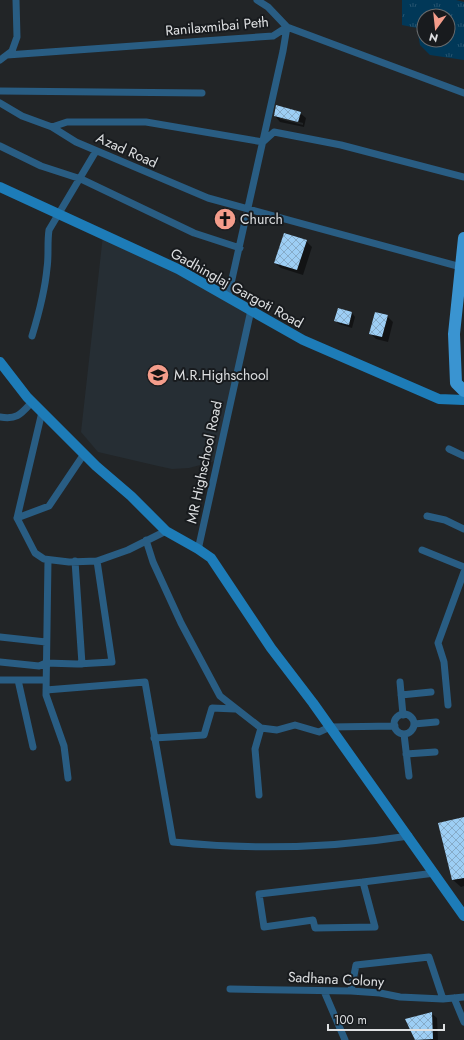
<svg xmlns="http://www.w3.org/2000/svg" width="464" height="1040" viewBox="0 0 464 1040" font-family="Jost,sans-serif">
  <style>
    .built { fill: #262e34 }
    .park { fill: url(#park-tufts); fill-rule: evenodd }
    .shadow { fill: #0007; fill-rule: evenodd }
    .building { fill: url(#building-cross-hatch) }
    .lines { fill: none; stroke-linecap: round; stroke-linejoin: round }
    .street { stroke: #295d83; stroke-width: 7 }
    .secondary { stroke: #1d7cb8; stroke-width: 10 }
    .primary { stroke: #3a94d1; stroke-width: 12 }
    .labels { text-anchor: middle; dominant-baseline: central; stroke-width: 4; stroke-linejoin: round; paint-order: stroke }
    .street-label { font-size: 14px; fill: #dee0e2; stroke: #181b1e }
    .poi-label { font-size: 14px; fill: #dee0e2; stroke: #181b1e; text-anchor: start }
  </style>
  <defs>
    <pattern id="park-tufts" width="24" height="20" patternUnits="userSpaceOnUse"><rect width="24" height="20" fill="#013858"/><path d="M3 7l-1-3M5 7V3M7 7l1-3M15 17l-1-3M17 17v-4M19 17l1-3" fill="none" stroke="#265470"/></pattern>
    <pattern id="building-cross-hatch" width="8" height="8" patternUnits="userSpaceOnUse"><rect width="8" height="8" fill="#9dcef4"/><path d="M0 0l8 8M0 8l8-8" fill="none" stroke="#86abc8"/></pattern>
  </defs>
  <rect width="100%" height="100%" fill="#222527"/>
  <path class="built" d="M103 235 251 310 219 460 189 468 172 469 158 466 98 452 81 432Z"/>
  <path class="park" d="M402 0H456L464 2V60L430 55 420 45 417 28 402 25ZM424 16H448V40H424Z"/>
  <path class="shadow" d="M300 113 306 118 304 127 280 122 275 116ZM280 117 303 123V125L280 119Z
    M306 241 312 247 303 275 281 268 275 263Z
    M352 313 355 317 352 328 339 324 335 320Z
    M387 316 393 322 388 342 376 339 371 334Z
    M464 818V886L461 887 453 880Z
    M431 1013 437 1018 438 1040H416L406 1019Z"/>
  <path class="building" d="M276 105 301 112 298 122 274 116Z
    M284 233 307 240 297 270 274 263Z
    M338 308 352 312 349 325 334 321Z
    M375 312 388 315 382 337 369 334Z
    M464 817V878L452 880 438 823Z
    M432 1012 433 1039 415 1040 405 1019Z"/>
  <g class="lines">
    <path class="street" d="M257 0 268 7 287 27 464 93
      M7 55 273 36 287 27
      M0 60 12 51 17 37 16 0
      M0 91 202 93
      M0 103 22 116 52 127 76 142 208 198 461 267
      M52 127 67 122H146L263 142 274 132 341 145 464 177
      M0 146 41 166 81 179 194 233 240 248
      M228 297 283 51 287 27
      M32 336C39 313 45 291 47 268 49 255 47 243 49 230L96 151
      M0 417C17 420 21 414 32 402
      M449 449 464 456
      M84 454 49 506 17 518 35 553 44 559 69 562 97 561 128 550 166 531
      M427 516 445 520 464 529
      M17 518 42 412
      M146 540 153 562 181 623 220 696 261 728 277 730 295 725 319 732 330 727 395 726
      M198 550 251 310
      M422 550 464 567
      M48 560 46 695 64 746 68 778
      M75 561 82 664
      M0 637 46 642
      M0 662 39 666 46 663 77 664 112 662 97 561
      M0 680H46
      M18 680 33 747
      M400 682 403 715
      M46 690 145 682 173 842C251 850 331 848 409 836
      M401 695 431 692
      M448 705 444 662 438 643 464 572
      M394 724a10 10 0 1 1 20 0a10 10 0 1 1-20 0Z
      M414 724 436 722
      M404 734 409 776
      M154 738 204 735 212 708 235 709
      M406 754 435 752
      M259 795 255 749 261 728
      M363 882 259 894 264 927 313 920 315 928 375 927 363 882 435 873
      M230 989 351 991 380 993 400 997 443 999 464 997
      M324 991 345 1040
      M351 991 356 965 429 957 443 999
      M454 998 464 1022"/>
    <path class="secondary" d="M0 187 178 269 303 340 439 399 464 400
      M0 362 27 397 96 466 131 496 166 531 198 549 211 558 271 648 313 703 464 916"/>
    <path class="primary" d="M464 238 454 334 456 383 464 391"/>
  </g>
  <defs>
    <g id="church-disc" transform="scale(1.15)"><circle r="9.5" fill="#f49d8b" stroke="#181b1e"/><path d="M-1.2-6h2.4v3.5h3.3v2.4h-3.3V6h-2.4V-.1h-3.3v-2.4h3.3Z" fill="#111"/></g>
    <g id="school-disc" transform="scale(1.15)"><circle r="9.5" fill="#f49d8b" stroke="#181b1e"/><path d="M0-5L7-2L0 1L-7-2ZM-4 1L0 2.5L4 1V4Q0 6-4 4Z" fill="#111"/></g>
  </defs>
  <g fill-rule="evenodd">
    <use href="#church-disc" x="225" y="219"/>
    <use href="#school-disc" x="158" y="375"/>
  </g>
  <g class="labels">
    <g class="street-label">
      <text transform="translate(217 26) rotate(-5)">Ranilaxmibai Peth</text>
      <text transform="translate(127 150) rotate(24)">Azad Road</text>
      <text transform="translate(237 288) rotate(29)">Gadhinglaj Gargoti Road</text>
      <text transform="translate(204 462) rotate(-78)">MR Highschool Road</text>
      <text transform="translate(336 979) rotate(3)">Sadhana Colony</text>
    </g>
    <g class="poi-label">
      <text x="240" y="219">Church</text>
      <text x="174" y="375">M.R.Highschool</text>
    </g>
  </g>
  <g transform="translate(436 28) rotate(195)"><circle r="19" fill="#181b1e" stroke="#676a6c"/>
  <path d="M0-3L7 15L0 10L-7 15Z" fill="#f49d8b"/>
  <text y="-6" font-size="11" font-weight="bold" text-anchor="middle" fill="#dee0e2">N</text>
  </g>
  <path d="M328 1024v6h116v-6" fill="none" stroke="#dee0e2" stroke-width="2"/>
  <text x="334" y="1024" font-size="12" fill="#dee0e2" stroke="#181b1e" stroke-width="3" paint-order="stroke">100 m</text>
</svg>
